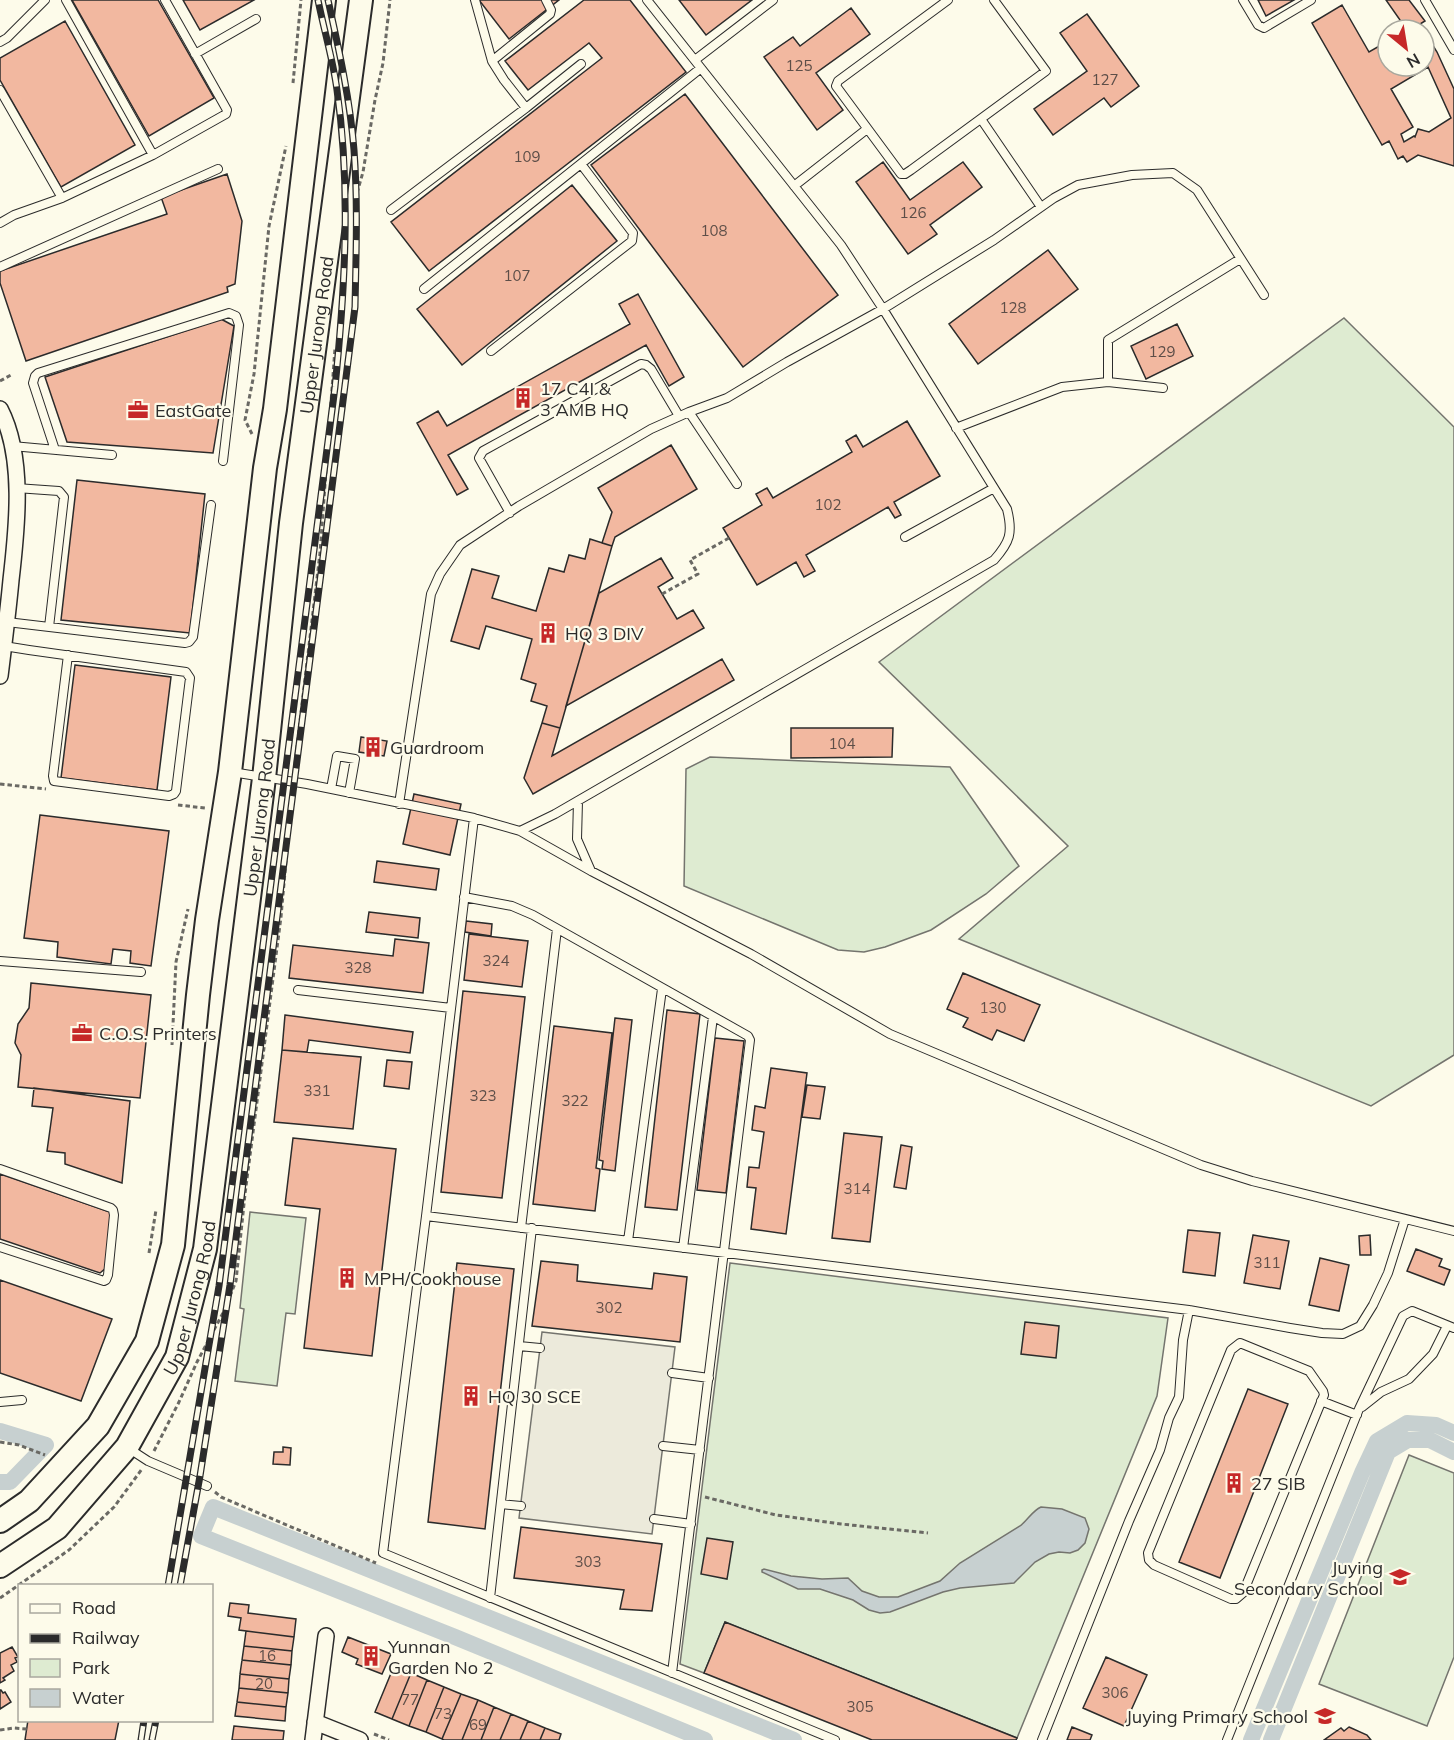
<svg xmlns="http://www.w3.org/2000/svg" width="1454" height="1740" viewBox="0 0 1454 1740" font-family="Mulish,sans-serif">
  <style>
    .green { fill: #deebd1; stroke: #74746e; stroke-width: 1.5 }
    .parking { fill: #eceadb; stroke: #74746e; stroke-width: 1.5 }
    .water { fill: #c7d0d0; stroke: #74746e; stroke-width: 1.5 }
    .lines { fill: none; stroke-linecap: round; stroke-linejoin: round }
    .canal { stroke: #c7d0d0; stroke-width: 16 }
    .building { fill: #f2b8a0; stroke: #2b2b2b; stroke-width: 1.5; fill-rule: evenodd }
    .service-casing { stroke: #2b2b2b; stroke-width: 10 }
    .minor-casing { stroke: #2b2b2b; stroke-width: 18 }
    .primary-casing { stroke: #2b2b2b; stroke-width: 26 }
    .path { stroke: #6a6964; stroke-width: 3; stroke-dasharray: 4.5 3; stroke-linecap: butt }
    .service { stroke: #fdfbea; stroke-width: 8 }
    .minor { stroke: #fdfbea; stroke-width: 15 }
    .primary { stroke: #fdfbea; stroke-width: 22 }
    .rail-casing { stroke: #2b2b2b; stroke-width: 7 }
    .rail { stroke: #fdfbea; stroke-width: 4.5; stroke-dasharray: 14; stroke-linecap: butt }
    .labels { text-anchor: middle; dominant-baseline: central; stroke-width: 4.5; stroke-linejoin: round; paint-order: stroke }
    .number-label { font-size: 15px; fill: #5d4e48 }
    .street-label { font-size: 18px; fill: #2b2b2b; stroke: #fdfbea }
    .poi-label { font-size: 18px; fill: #2b2b2b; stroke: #fdfbea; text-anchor: start }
  </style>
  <rect width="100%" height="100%" fill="#fdfbea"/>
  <path class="green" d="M1344 318 1454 427V1055L1371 1106 959 939 1068 846 879 662Z
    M710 757 950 767 1019 866 986 894 931 930 885 947 864 952 838 950 684 886 686 769Z
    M250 1212 306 1218 295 1314 286 1313 277 1386 235 1381 244 1309 240 1308Z
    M730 1263 1168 1318 1157 1396 1017 1738 725 1622 704 1673 680 1664Z
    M1409 1455 1454 1473V1657L1427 1726 1319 1684Z"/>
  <path class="parking" d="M542 1332 675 1347 652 1534 519 1518Z"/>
  <path class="water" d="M1041 1507 1062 1509 1085 1518 1089 1529 1085 1543 1078 1550 1070 1553 1059 1552 1049 1554 1035 1562 1014 1583 960 1588 943 1592 890 1612 880 1613 869 1610 853 1600 820 1589H798L762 1572V1570L764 1569 791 1576 822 1579 848 1578 862 1591 879 1597H898L940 1581 960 1563 1020 1526C1028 1520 1032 1511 1041 1507Z"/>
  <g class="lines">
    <path class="canal" d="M0 1431 46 1445 10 1482H0
      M705 1740 455 1637 201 1536 213 1507 794 1740
      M1251 1740 1362 1473 1377 1441 1407 1423 1436 1425 1454 1433
      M1271 1740 1388 1452 1408 1440H1430L1454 1452"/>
  </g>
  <path class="building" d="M72 0H158L214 98 149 136Z
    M183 0H254L200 30Z
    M479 0H559L509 39Z
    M584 0H630L686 72 429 271 391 222 602 58 589 43 528 90 505 61Z
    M679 0H752L706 35Z
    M1258 0H1294L1266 16Z
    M1386 0H1409L1425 21 1420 24 1424 30H1407Z
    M1342 5 1369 52 1388 41V66H1424V31L1437 52 1454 89V166L1418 155 1407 162 1403 156 1398 159 1389 141 1382 145 1312 23ZM1428 67 1451 118 1429 132 1418 129 1415 137 1414 136 1404 142 1401 134 1413 127 1391 89Z
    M851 8 870 34 816 73 843 110 817 130 764 57 793 37 800 46Z
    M1087 14 1139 86 1111 107 1104 98 1053 135 1034 109 1087 71 1060 33Z
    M65 21 135 145 61 187 0 80V58Z
    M685 94 838 295 743 367 591 165Z
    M883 162 910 200 963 162 982 187 930 225 937 234 908 254 856 182Z
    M227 174 242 221 235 284 227 287 228 292 26 361 0 283V271L167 214 161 197Z
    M572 185 617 241 462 365 417 309Z
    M1048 250 1078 289 978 364 949 324Z
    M638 294 684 377 669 386 646 345 448 455 468 489 457 495 417 423 438 411 447 426 630 324 619 304Z
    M221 319 234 326 213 453 67 442 45 377Z
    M1177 324 1193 356 1146 379 1131 346Z
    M907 421 940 476 894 502 901 515 895 518 888 507 806 555 815 571 804 577 796 562 757 585 723 528 762 505 756 494 767 488 773 498 852 452 846 441 856 435 863 447Z
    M671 445 697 489 615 537 612 546 602 543 612 512 598 488Z
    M77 480 205 494 190 633 61 620Z
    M590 539 612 546 560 728 542 723 547 706 531 701 536 684 521 679 532 639 486 626 479 649 451 641 472 569 499 576 492 598 536 611 549 568 564 572 569 555 585 559Z
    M661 558 673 578 658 587 677 619 693 610 704 628 566 706 599 593Z
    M722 659 734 680 533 794 524 778 542 723 560 728 552 756Z
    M75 665 171 677 157 790 61 778Z
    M791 728H893L892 757 791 758Z
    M361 737 387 741 384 756 359 752Z
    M414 794 461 804 450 855 403 844Z
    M40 815 169 831 151 966 130 963 131 951 113 949 111 964 57 957 58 942 24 938Z
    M377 861 439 869 436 890 374 882Z
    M369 912 420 918 418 938 366 932Z
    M466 921 492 924 491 936 465 932Z
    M469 934 528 941 522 987 464 980Z
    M395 939 429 943 423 993 289 978 293 945 393 956Z
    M963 973 1040 1005 1024 1041 997 1030 992 1040 963 1027 968 1018 947 1009Z
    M31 983 151 995 140 1098 18 1087 21 1055 15 1043 18 1024 29 1008Z
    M463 991 525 997 502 1198 441 1192Z
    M667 1010 700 1014 677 1210 645 1207Z
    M285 1015 413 1032 410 1053 309 1040 307 1052 282 1050Z
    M615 1018 632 1020 615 1171 602 1169 603 1161 599 1160Z
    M554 1026 612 1033 596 1168 600 1169 595 1211 533 1204Z
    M715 1038 744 1041 726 1193 697 1190Z
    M282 1050 361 1057 353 1129 274 1122Z
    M387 1060 412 1062 409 1089 384 1086Z
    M771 1068 807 1073 786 1234 751 1229 756 1188 747 1187 749 1167 759 1168 764 1132 752 1130 755 1106 765 1108Z
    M807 1085 825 1087 820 1119 802 1117Z
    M34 1088 130 1101 122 1183 65 1164V1153L47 1151 53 1108 32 1106Z
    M844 1133 882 1137 870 1242 832 1238Z
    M293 1138 396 1149 372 1356 304 1348 320 1209 285 1205Z
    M901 1145 912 1147 906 1189 894 1187Z
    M0 1174 113 1213 106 1268 100 1273 0 1239Z
    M1188 1230 1220 1233 1215 1276 1183 1272Z
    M1253 1235 1289 1241 1280 1289 1244 1283Z
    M1370 1235 1371 1255H1360L1359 1236Z
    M1416 1249 1442 1259 1439 1266 1450 1270 1444 1285 1407 1271Z
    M1320 1258 1349 1265 1339 1311 1309 1305Z
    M541 1261 578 1265 577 1281 652 1289 654 1273 687 1277 680 1342 532 1326Z
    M457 1263 514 1269 485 1529 428 1522Z
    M0 1280 112 1319 81 1401 0 1373Z
    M1025 1322 1059 1326 1056 1358 1021 1354Z
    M1248 1389 1288 1404 1220 1578 1179 1562Z
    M283 1447 291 1448 290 1465 273 1464 274 1452H283Z
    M521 1527 662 1544 652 1611 620 1609 624 1590 514 1578Z
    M707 1538 733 1542 727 1579 701 1574Z
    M230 1603 249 1605 248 1613 296 1619 294 1637 239 1630 241 1618 228 1616Z
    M725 1622 1017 1738 1016 1740H872L704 1673Z
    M246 1631 294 1637 292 1651 244 1646Z
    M348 1637 391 1654 382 1674 356 1664 358 1659 342 1652Z
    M244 1646 292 1651 291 1665 242 1660Z
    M12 1647 18 1657 15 1658 17 1662 11 1665 14 1671 3 1678 5 1680 0 1683V1653Z
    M1106 1657 1147 1675 1124 1726 1083 1708Z
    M242 1660 291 1665 289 1679 240 1674Z
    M394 1666 411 1673 392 1719 375 1712Z
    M411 1673 427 1680 409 1726 392 1719Z
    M240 1674 289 1679 288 1693 239 1688Z
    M427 1680 444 1687 426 1732 409 1726Z
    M444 1687 461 1694 442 1739 426 1732Z
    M239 1688 288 1693 286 1707 237 1702Z
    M0 1690H1L3 1693 5 1692 11 1702 0 1709Z
    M461 1694 478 1700 462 1740H444L442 1739Z
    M478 1700 494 1707 481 1740H462Z
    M237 1702 286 1707 285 1721 235 1716Z
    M494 1707 511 1714 500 1740H481Z
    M511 1714 528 1721 520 1740H500Z
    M28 1720H119L115 1740H25Z
    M528 1721 545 1728 540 1740H520Z
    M234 1726 284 1731 283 1740H232Z
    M1072 1727 1092 1735 1090 1740H1067Z
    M1349 1727 1367 1735 1371 1740H1324L1341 1728 1344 1731Z
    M545 1728 561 1734 559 1740H540Z"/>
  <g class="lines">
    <g class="service-casing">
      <path id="service" d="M66 0 153 155
        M475 0 492 61 504 80 526 108
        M948 0 838 81 836 86 901 174H905L911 170 1046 71 994 0
        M1243 0 1258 25 1264 28 1311 0
        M1425 0 1454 50
        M0 42 7 38 45 0
        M195 54 256 19
        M695 60 773 0
        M492 61 550 14 551 10 546 0
        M0 90 62 198
        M981 119 1041 207
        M794 186 867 129
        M391 210 526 108 581 64
        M0 223 14 215 62 198 153 155 226 114 227 110 165 0
        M0 267 218 169
        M424 289 701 68
        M491 351 632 241 633 233 581 164
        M1108 382V340L1240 259
        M689 412 737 484
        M956 428 1062 387 1108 382 1163 388
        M12 446 112 455
        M55 450 33 383 35 376 38 373 229 313 236 316 239 325 223 461
        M16 488 59 491 64 497 49 627
        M510 513 479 458 483 451 641 364 646 365 651 369 679 416
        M905 537 994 488
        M7 622 185 643 189 642 193 637 211 505
        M4 646 29 650 186 672 190 678 176 791 174 794 169 796 54 781 53 776 68 655
        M232 772 307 784 474 818 520 831 591 871 751 954 890 1034 1201 1165 1252 1181 1454 1231
        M331 789 337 756 355 759 349 793
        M578 801 577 839 591 871
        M399 804 431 594 440 574 460 545 519 506 651 429 689 412 727 398 787 362 883 309 994 240 1054 198 1078 185 1132 175 1173 173 1197 190 1264 295
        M474 818 426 1216 383 1553 835 1740
        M520 831 555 814 994 560C1010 542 1013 533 1007 509L883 309 841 245 647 0
        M464 897 512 906 533 915 748 1036 750 1040 672 1673
        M0 961 141 972
        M298 990 451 1008
        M0 1169 111 1208 113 1210 114 1215 108 1275 106 1280 104 1281 0 1247
        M426 1216 1189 1310 1290 1328 1322 1333 1343 1334 1360 1326 1373 1305 1388 1273 1405 1219
        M521 1228 557 929
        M628 1241 662 989
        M683 1248 713 1017
        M1240 1343 1309 1371 1323 1391 1324 1395 1243 1593 1236 1599H1231L1154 1565 1149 1560 1148 1553 1231 1350Z
        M519 1346 540 1348
        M672 1373 709 1378
        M1321 1401 1357 1415
        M0 1402 22 1400
        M1362 1407 1381 1392 1409 1379 1433 1354 1447 1326
        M663 1446 700 1450
        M128 1448 148 1461 207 1486
        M501 1504 521 1506
        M654 1519 691 1524
        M490 1598 532 1228
        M1042 1740 1129 1521 1160 1450 1169 1418 1179 1397 1183 1340 1189 1310
        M1227 1740 1359 1409 1403 1316 1412 1311 1454 1328"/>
    </g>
    <g class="minor-casing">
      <path id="minor" d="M0 409C25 457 17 528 11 580 8 612 4 644 0 676
        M315 1722 360 1740
        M313 1740 326 1636"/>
    </g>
    <g class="primary-casing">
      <g id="primary">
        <path d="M0 1521 29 1501 98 1426 147 1341 173 1245 198 995 207 920 230 772 265 468 275 409 324 0"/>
        <path id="s1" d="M0 1566 57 1528 127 1447 177 1357 205 1249 264 778 291 523 361 0"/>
      </g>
    </g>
    <path class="path" d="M293 83 301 0
      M355 200 363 172 375 100 383 63 390 0
      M0 381 11 375
      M252 434 245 420 254 374 269 226 286 146
      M662 594 698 574 690 560 729 538
      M294 772 320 553 335 348
      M0 784 46 789
      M178 805 205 808
      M172 1045 176 962 188 909
      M149 1253 156 1210
      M0 1442 19 1445 45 1455
      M154 1451 179 1402 197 1362 224 1311 236 1281 245 1194 281 917 292 793
      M215 1492 221 1497 376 1563
      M705 1497 776 1515 841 1524 928 1533
      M0 1598 69 1550 114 1507 142 1469
      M0 1730 14 1728 27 1729
      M374 1734 389 1740"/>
    <use href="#service" class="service"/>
    <use href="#minor" class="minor"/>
    <use href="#primary" class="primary"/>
    <g class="rail-casing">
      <path id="rail" d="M168 1586 219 1286 335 387C345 289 351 188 337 90 333 60 324 30 318 0
        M180 1586 200 1476 230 1285 355 307C356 255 358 203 354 150 350 99 339 50 328 0
        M141 1740 144 1720
        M152 1740 156 1720"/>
    </g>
    <use href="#rail" class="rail"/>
  </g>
  <defs>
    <g id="building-bare" transform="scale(1.62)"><path d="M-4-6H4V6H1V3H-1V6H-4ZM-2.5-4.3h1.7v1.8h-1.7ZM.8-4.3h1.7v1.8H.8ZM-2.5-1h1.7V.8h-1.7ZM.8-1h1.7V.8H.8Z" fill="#c62828" stroke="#fdfbea" stroke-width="2.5" paint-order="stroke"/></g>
    <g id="office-bare" transform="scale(1.62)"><path d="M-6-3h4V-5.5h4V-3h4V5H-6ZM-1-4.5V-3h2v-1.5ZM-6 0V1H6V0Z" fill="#c62828" stroke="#fdfbea" stroke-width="2.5" paint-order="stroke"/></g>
    <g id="school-bare" transform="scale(1.62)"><path d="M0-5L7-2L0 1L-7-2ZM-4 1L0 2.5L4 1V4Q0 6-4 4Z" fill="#c62828" stroke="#fdfbea" stroke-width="2.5" paint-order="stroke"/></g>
  </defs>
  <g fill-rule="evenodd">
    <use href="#building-bare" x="523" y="398"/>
    <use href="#office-bare" x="138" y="410"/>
    <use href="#building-bare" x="548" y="633"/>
    <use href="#building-bare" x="373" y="747"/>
    <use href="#office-bare" x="82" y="1033"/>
    <use href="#building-bare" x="347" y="1278"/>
    <use href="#building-bare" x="471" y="1396"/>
    <use href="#building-bare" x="1234" y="1483"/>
    <use href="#school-bare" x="1400" y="1577"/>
    <use href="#building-bare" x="371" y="1656"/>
    <use href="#school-bare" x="1325" y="1716"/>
  </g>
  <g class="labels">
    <g class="number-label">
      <text x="799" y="65">125</text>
      <text x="1105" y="79">127</text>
      <text x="527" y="156">109</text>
      <text x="913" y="212">126</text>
      <text x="714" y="230">108</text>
      <text x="517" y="275">107</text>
      <text x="1013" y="307">128</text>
      <text x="1162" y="351">129</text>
      <text x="828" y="504">102</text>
      <text x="842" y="743">104</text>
      <text x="496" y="960">324</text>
      <text x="358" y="967">328</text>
      <text x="993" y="1007">130</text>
      <text x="317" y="1090">331</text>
      <text x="483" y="1095">323</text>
      <text x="575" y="1100">322</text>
      <text x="857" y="1188">314</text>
      <text x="1267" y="1262">311</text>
      <text x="609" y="1307">302</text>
      <text x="588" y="1561">303</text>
      <text x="267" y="1655">16</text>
      <text x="264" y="1683">20</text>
      <text x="1115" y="1692">306</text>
      <text x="410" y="1699">77</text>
      <text x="860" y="1706">305</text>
      <text x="443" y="1713">73</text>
      <text x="478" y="1724">69</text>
    </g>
    <g class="street-label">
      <text stroke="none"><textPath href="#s1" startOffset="1311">Upper Jurong Road</textPath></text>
      <text stroke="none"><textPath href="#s1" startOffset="825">Upper Jurong Road</textPath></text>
      <text stroke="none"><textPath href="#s1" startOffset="339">Upper Jurong Road</textPath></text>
    </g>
    <g class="poi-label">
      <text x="540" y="388">17 C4I &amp;<tspan x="540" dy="21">3 AMB HQ</tspan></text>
      <text x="155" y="410">EastGate</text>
      <text x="565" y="633">HQ 3 DIV</text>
      <text x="390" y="747">Guardroom</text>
      <text x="99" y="1033">C.O.S. Printers</text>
      <text x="364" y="1278">MPH/Cookhouse</text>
      <text x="488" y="1396">HQ 30 SCE</text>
      <text x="1251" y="1483">27 SIB</text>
      <text x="1383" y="1567" text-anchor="end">Juying<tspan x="1383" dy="21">Secondary School</tspan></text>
      <text x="388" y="1646">Yunnan<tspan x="388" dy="21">Garden No 2</tspan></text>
      <text x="1308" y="1716" text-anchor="end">Juying Primary School</text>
    </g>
  </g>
  <rect x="18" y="1584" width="195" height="138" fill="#fdfbea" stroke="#a9a89e" stroke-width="1.5"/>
  <rect x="30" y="1604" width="30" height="9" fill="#fdfbea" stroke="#a9a89e" stroke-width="1.5"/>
  <text x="72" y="1614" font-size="18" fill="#2b2b2b">Road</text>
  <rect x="30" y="1634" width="30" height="9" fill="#2b2b2b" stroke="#a9a89e" stroke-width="1.5"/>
  <text x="72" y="1644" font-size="18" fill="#2b2b2b">Railway</text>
  <rect x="30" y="1659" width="30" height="18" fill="#deebd1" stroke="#a9a89e" stroke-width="1.5"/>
  <text x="72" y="1674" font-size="18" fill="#2b2b2b">Park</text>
  <rect x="30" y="1689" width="30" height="18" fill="#c7d0d0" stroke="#a9a89e" stroke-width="1.5"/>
  <text x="72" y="1704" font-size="18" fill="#2b2b2b">Water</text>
  <g transform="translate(1406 48) rotate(150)"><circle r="28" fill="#fdfbea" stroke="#a9a89e" stroke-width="1.5"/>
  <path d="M0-4.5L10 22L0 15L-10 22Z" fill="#c62828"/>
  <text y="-9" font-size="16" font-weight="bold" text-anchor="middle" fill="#2b2b2b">N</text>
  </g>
</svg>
